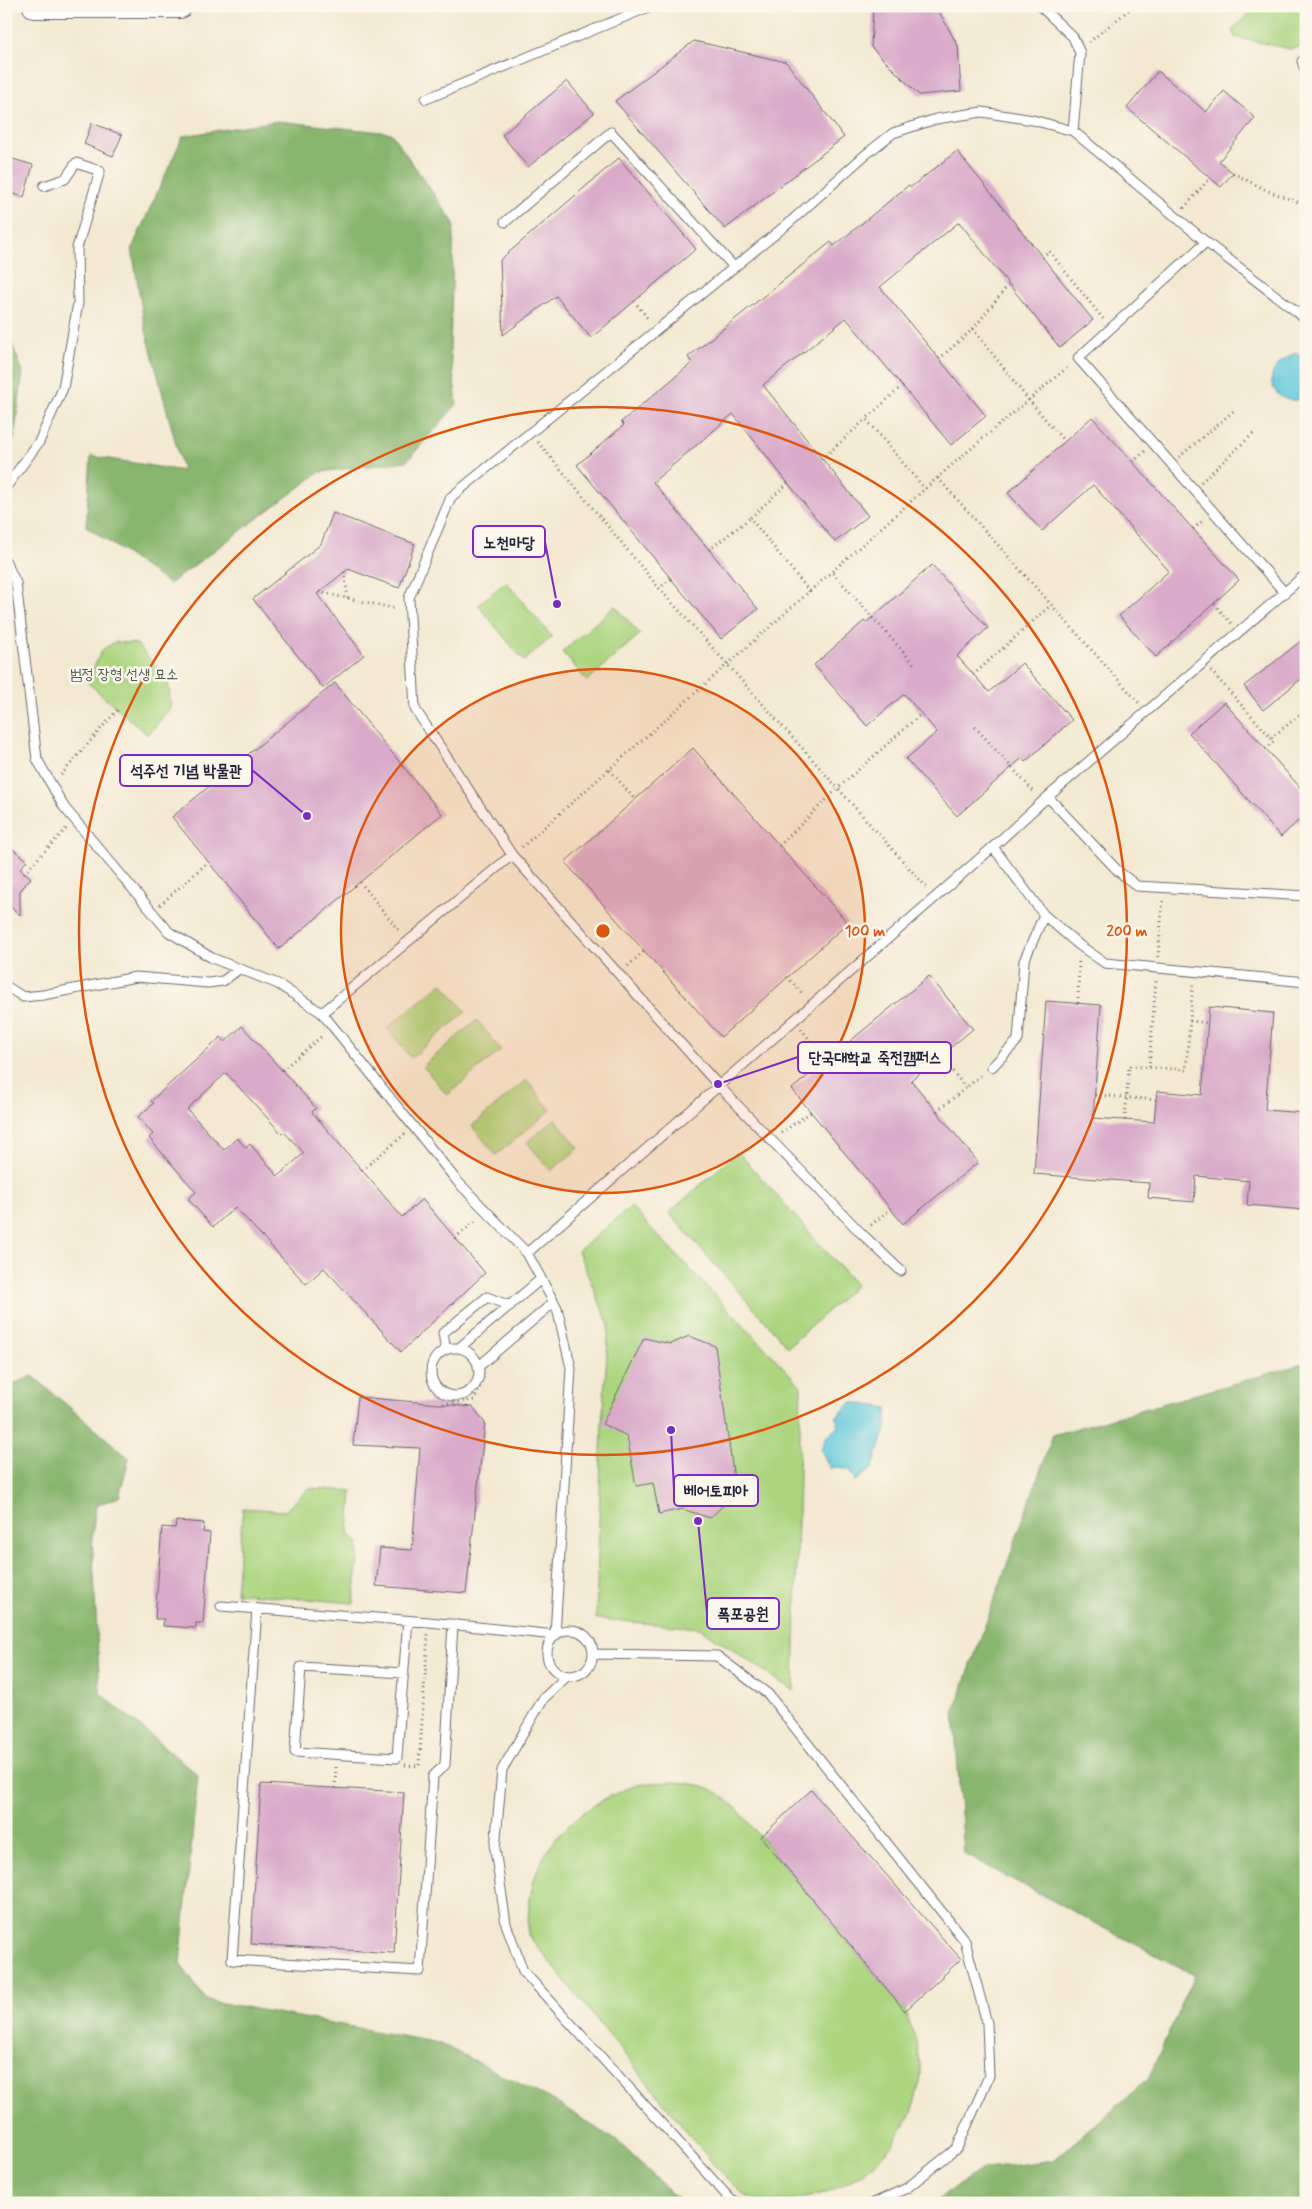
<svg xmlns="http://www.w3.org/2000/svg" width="1312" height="2209" viewBox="0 0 1312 2209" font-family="Mynerve,'Poor Story',sans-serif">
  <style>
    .green { fill: #acd580; stroke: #677c5e }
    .forest { fill: #89b66e; stroke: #566c54 }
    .water { fill: #5ec7d9; stroke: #40748a }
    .building { fill: #d9abc9; fill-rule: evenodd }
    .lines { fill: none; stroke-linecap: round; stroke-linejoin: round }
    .service-casing { stroke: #6b6870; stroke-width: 11 }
    .secondary-casing { stroke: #6b6870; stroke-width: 26 }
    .path { stroke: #6b6870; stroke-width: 3; stroke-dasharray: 1 4; stroke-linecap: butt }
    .service { stroke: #fff; stroke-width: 9 }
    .secondary { stroke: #fff; stroke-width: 24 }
    .ring { fill: none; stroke: #de560e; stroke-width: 2.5 }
    .labels { text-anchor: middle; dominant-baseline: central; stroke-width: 5; stroke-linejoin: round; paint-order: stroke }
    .park-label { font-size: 15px; fill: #4b5850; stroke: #fbf7ec }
    .centre { fill: #de560e; stroke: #fbf7ec; stroke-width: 2.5 }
    .ring-label { font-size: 15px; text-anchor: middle; font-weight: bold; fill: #de560e; stroke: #fbf7ec; stroke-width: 5; stroke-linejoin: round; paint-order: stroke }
    .leader { fill: none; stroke: #7b2cbf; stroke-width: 2 }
    .callout-dot { fill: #7b2cbf; stroke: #fbf7ec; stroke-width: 2 }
    .callout { fill: #fbf7ec; stroke: #7b2cbf; stroke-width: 2 }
    .callout-label { font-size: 16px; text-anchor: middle; font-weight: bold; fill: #22223b }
  </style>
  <rect width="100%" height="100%" fill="#fbf7ec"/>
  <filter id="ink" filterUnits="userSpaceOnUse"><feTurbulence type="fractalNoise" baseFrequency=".02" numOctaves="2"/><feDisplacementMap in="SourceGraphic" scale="10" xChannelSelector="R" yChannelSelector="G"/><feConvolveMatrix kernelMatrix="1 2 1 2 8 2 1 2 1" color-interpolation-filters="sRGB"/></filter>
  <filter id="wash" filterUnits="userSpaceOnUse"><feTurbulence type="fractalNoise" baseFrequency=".0096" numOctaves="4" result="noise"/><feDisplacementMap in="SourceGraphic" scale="20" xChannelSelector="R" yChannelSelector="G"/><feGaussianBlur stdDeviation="1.12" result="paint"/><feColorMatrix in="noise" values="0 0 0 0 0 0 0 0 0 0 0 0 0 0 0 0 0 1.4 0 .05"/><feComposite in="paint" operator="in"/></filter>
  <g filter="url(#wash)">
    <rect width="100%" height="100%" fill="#f3e9d1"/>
    <path class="green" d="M1255 6H1306V46L1290 49 1235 37 1232 31Z
      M506 582 552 637 524 661 478 605Z
      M615 606 640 634 587 681 562 652Z
      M115 642 137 644 168 681 171 707 148 735 87 682 102 650Z
      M442 983 466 1012 411 1058 387 1028Z
      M477 1020 501 1050 447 1095 423 1066Z
      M526 1080 551 1110 496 1155 472 1126Z
      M555 1119 579 1148 551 1171 527 1142Z
      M738 1152 856 1285 788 1347 669 1213Z
      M631 1207 801 1386 794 1691 700 1628 596 1619 602 1424 609 1325 578 1251Z
      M309 1488 352 1491 349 1534 359 1543 354 1603 236 1593 243 1508 285 1511Z
      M673 1782C707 1785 713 1786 738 1810L905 2011C913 2030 921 2051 920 2073 916 2134 868 2184 809 2197 790 2201 768 2205 749 2197 736 2191 725 2177 715 2166L528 1935C528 1914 529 1892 537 1871 554 1828 598 1796 642 1784 652 1782 663 1783 673 1782Z"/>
    <path class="forest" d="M277 121 391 133 454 223 450 349 457 404 407 461 320 472 169 584 86 526 91 456 183 471 144 323 132 248 183 136Z
      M6 329 23 372 14 439 6 444Z
      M1306 1363V2203H934L979 2170 1054 2160 1148 2079 1194 1975 964 1854 954 1713 1053 1435Z
      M33 1376 129 1458 119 1497 96 1505 92 1537 100 1693 198 1775 180 1964 206 2000 439 2043 552 2100 617 2141 673 2194 687 2203H6V1387Z"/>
    <path class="water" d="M1296 352 1306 365V396C1285 410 1262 387 1276 367 1281 361 1289 357 1296 352Z
      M852 1402 887 1408V1427L872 1469 855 1481 848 1469 830 1468 821 1450 826 1436 839 1427 836 1417Z"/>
    <g id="blocks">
      <path class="building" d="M936 6 958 46 961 91 919 95 871 47 873 8Z
        M694 41 786 62 844 137 725 229 615 101Z
        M1158 71 1206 112 1224 91 1255 118 1219 161 1233 173 1221 187 1127 108Z
        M567 81 594 113 528 167 502 135Z
        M92 123 122 135 113 156 84 144Z
        M957 151 1093 320 1060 348 959 222 880 287 986 416 951 445 846 318 763 385 868 516 835 542 733 414 653 482 758 609 721 639 577 465 624 425 621 422 692 363 688 357 831 242 834 246 909 185 911 187Z
        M6 157 33 165 24 197 6 192Z
        M619 158 696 249 591 338 556 296 503 335 500 260Z
        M1092 417 1239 580 1156 657 1119 616 1169 571 1093 485 1042 531 1008 493Z
        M333 513 415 544 399 588 348 569 317 594 364 655 323 688 253 599 321 544Z
        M932 565 988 628 957 656 989 692 1022 663 1072 720 1025 762 1022 758 957 816 906 759 937 732 904 694 867 726 814 665 864 621 866 623Z
        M1306 637V675L1263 710 1244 686Z
        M335 683 442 814 279 949 172 817Z
        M1224 702 1306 794V831L1298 821 1281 837 1189 733Z
        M693 748 848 923 721 1037 565 862Z
        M6 844 27 860 20 869 31 878 20 891V915L6 903Z
        M929 976 973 1029 911 1080 978 1162 903 1224 792 1089Z
        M1046 1001 1101 1005 1093 1118 1154 1122 1157 1091 1202 1095 1209 1007 1273 1013 1265 1110 1306 1113 1304 1210 1247 1205 1249 1181 1196 1176 1194 1202 1148 1198 1149 1183 1034 1174Z
        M242 1026 316 1108 312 1112 402 1217 422 1199 485 1273 401 1352 324 1268 306 1284 235 1207 213 1227 188 1199 196 1192 149 1138 153 1134 138 1117 154 1103 151 1101 221 1037 225 1042ZM226 1073 282 1134 284 1132 304 1153 278 1176 250 1144 246 1148 237 1138 224 1150 187 1109Z
        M689 1336 715 1346 736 1493 710 1518 682 1509 659 1514 653 1483 636 1486 627 1436 602 1424 644 1338 671 1344Z
        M358 1397 473 1407 485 1423 466 1593 376 1586 380 1548 412 1550 420 1448 353 1445Z
        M176 1521 204 1523 203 1532 210 1533 203 1623H196V1628L163 1626 164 1619H155L162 1527 175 1528Z
        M261 1784 404 1792 394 1953 251 1944Z
        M811 1790 961 1959 905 2011 761 1837Z"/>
    </g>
  </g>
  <g filter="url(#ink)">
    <use href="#blocks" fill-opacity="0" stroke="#6b6870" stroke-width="1"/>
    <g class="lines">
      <g class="service-casing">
        <path id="service" d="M1040 6 1073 37 1080 53 1073 131
          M1306 60 1302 61 1306 72
          M426 99 651 6
          M505 222 611 132 734 267
          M1206 242 1078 358 1285 593
          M6 487 39 442 63 388 78 303 77 248 100 171 76 163 65 179 44 186
          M6 562 16 583 37 759 64 807 169 932 212 958 278 984 322 1013 457 1181 527 1253 557 1308 571 1368 555 1635 429 1622 221 1606
          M1049 798 1118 871 1137 886 1306 896
          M993 847 1044 915 1079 945 1105 963 1306 982
          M6 986 23 997 43 995 136 977 208 983 223 981 239 969
          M322 1013 512 855
          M992 1067 1018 1040 1024 961 1044 915
          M527 1253 993 847 1043 801 1306 574
          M901 1271 861 1233 719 1086 512 855 415 709 409 598 451 497 790 222 865 155 893 133 936 119 982 112 1033 120 1073 131 1206 242 1306 319
          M459 1348 541 1279
          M431 1372a24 24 0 1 1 48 0a24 24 0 1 1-48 0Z
          M446 1350 443 1333 487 1297 510 1306
          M478 1367 554 1302
          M257 1609 232 1960 420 1971 433 1776 445 1765 453 1624
          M547 1653a23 23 0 1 1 46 0a23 23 0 1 1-46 0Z
          M593 1654 717 1656 768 1694 965 1941 987 2023 989 2076 957 2148 907 2188 874 2203
          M404 1673 301 1667 295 1752 397 1758C400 1712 404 1667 408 1621
          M567 1676 543 1699 502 1770 495 1849 506 1924 523 1971 731 2200 740 2203"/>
      </g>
      <g class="secondary-casing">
        <path id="secondary" d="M35 6H180"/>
      </g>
      <path class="path" d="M1089 42 1134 6
        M1233 173 1268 191 1306 205
        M1184 208 1210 178
        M1042 257 1049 251 1104 320
        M634 301 649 320
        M973 329 1009 284
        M939 359 973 329 1027 398 1064 441
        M902 386 866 419 925 489
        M538 442 659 588
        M1179 457 1236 409
        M822 459 866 419
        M1133 462 1145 451
        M938 478 1139 703
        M1201 482 1256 431
        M788 483 750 518 810 592
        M1193 529 1204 520
        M709 550 750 518
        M344 572 348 598
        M833 573 914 664
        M671 579 659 588 927 888
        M319 592 397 609
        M1214 604 1232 624
        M1211 671 1274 741 1265 749
        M973 675 1051 605
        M975 727 1035 793
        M1271 738 1306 710
        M610 770 635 800
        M61 775 118 709
        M779 846 837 789 921 714
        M522 847 954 463 1069 366
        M24 873 67 828
        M360 882 400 932
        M160 905 208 862
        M1158 957 1163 899
        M628 966 644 951
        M787 977 804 995
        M1078 1003 1079 959
        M1190 1021 1208 1023
        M801 1029 827 1060
        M940 1056 966 1088
        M1149 1067 1156 981
        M282 1070 323 1035
        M1095 1095 1156 1100
        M1302 1097 1306 1069
        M937 1111 983 1074
        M1301 1113 1302 1097H1306
        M1125 1120 1129 1066 1186 1070 1193 983
        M781 1133 811 1112
        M362 1170 405 1134
        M871 1225 891 1209
        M455 1238 478 1219
        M443 1404 474 1400 484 1378
        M405 1765 419 1766 428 1634
        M335 1788 336 1767"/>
      <use href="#service" class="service"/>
      <use href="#secondary" class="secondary"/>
    </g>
  </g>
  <circle cx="603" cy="931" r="262" fill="#de560e" fill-opacity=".12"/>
  <g class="ring">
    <circle cx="603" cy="931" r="262"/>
    <circle cx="603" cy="931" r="524"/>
  </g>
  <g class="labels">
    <g class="park-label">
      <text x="124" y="675">범정 장형 선생 묘소</text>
    </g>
  </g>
  <circle cx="603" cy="931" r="8" class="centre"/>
  <g class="ring-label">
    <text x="865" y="936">100 m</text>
    <text x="1127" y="936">200 m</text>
  </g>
  <path class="leader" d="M557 604L545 542M307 816L252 770M718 1084L798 1057M671 1430L674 1490M698 1521L707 1613"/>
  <g class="callout-dot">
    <circle cx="557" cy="604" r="5"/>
    <circle cx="307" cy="816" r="5"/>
    <circle cx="718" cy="1084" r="5"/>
    <circle cx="671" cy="1430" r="5"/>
    <circle cx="698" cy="1521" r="5"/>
  </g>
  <g class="callout">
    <rect x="473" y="526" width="72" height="31" rx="5"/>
    <rect x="120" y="755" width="132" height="31" rx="5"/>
    <rect x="798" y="1042" width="153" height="31" rx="5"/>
    <rect x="674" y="1475" width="84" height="31" rx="5"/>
    <rect x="707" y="1598" width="72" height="31" rx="5"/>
  </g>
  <g class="callout-label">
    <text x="509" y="548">노천마당</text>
    <text x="186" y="776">석주선 기념 박물관</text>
    <text x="875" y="1063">단국대학교 죽전캠퍼스</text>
    <text x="716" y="1496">베어토피아</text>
    <text x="743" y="1619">폭포공원</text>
  </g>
  <rect width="1312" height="2209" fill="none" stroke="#fbf7ec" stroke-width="25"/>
</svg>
